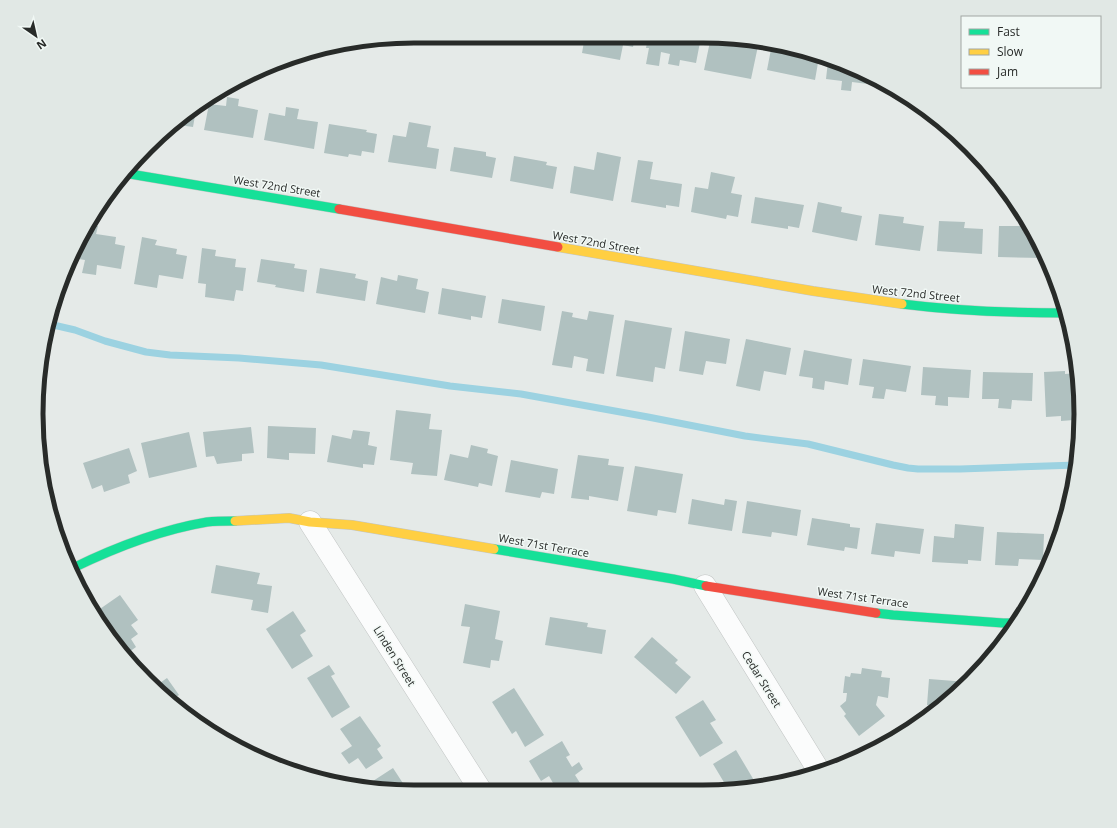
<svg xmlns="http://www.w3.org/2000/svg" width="1117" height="828" viewBox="0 0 1117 828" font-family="'Open Sans',sans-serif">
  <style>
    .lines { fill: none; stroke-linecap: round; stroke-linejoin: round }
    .stream { stroke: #9cd2e1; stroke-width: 7 }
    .building { fill: #b0c1c0 }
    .street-casing { stroke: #c2c5c4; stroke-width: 23 }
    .fast-casing { stroke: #c2c5c4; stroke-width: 10 }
    .slow-casing { stroke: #c2c5c4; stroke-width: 10 }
    .jam-casing { stroke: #c2c5c4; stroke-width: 10 }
    .street { stroke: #fbfcfc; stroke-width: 22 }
    .fast { stroke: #16e098; stroke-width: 9 }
    .slow { stroke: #ffcf43; stroke-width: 9 }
    .jam { stroke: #f24e42; stroke-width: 9 }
    .labels { text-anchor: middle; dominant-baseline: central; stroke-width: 3; stroke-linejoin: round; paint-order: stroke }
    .street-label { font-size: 11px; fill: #282b29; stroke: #f1f8f5 }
    .rim { fill: none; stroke: #282b29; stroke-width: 5 }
  </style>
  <rect width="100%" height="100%" fill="#e5eae8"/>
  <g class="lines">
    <path class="stream" d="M49 324 75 330 105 341 146 352 170 355 239 358 321 365 450 386 521 394 648 417 745 436 808 444 893 465 908 468 918 469H960L1077 465"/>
  </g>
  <path class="building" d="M585 36 635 37 633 47 623 45 620 60 582 53Z
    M648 37H701L696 63 680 60 679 66 668 64 670 54 661 52 659 66 646 64 649 48H646Z
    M711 37H727L747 40 746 44 758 46 751 79 704 70Z
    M772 44 801 49 807 52V53L819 57 815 80 767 70Z
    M828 61 876 83V85L852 82 851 91 841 90 842 81 826 79Z
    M227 97 239 99 238 106 258 110 253 138 204 130 209 104 226 106Z
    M286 107 299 109 297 119 318 122 314 149 264 140 269 113 285 116Z
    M196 110 193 127 179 125Z
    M409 122 431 126 427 147 439 149 436 169 388 162 393 135 406 137Z
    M329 124 367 130 366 132 377 134 374 153 362 151 361 156 349 154 348 157 324 153Z
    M454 147 486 152V156L496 158 492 178 450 171Z
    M597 152 621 157 613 201 570 193 574 166 594 170Z
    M514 156 547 162 546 165 557 167 553 189 510 181Z
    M638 160 653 162 650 179 682 184 679 207 666 205V208L631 202Z
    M711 172 735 177 731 193 742 195 738 217 727 215 726 219 691 212 695 187 708 189Z
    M755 197 804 205 799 228 788 226V229L751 223Z
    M818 202 842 207 841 212 862 216 857 241 812 232Z
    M879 214 904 217 903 223 924 226 920 251 875 245Z
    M939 221 965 222 964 228 983 229 982 254 937 251Z
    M90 224 98 226 96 234 116 237 115 244 125 246 121 269 97 265 96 275 82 273 85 260 73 258 75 246Z
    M999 226H1023V232H1033L1042 247 1043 258 998 257Z
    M142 237 157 240 155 245 177 249 176 254 187 256 183 279 159 275 157 288 134 284Z
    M202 248 216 250 215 256 236 259 235 267 246 268 243 291 236 290 234 301 205 297 206 284 198 283Z
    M261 259 295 264 294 268 307 270 304 292 275 287 276 285 257 282Z
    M320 268 356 274 355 278 368 281 365 301 316 293Z
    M398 275 418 279 416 289 429 292 425 313 376 304 381 277 397 281Z
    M442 288 486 296 482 318 471 316V320L438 314Z
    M502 299 545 306 541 331 498 323Z
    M562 311 573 313 572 317 587 320 589 311 614 315 604 374 586 371 588 359 574 356 572 368 552 365Z
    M625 320 672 328 665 369 655 367 653 382 616 376Z
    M685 331 730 339 726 364 706 361 703 375 679 371Z
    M746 339 791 348 786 375 764 371 760 391 736 386Z
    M804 350 852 359 848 385 825 381 824 390 812 388 813 378 799 376Z
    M863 359 911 366 906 392 886 389 884 399 872 398 874 387 859 385Z
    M923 367 971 370 969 398 948 397V406L935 405 936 396 921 395Z
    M1065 371V374L1077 373 1080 390V397L1073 398 1074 420 1061 421V416L1046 417 1044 372Z
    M983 372 1033 373 1032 401 1012 400 1011 409 998 408 999 399H982Z
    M396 410 431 414 429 429 442 430 437 476 411 474 413 463 390 460Z
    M268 426 316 428 315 454 289 453V460L267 458Z
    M251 427 254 453 242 454V461L217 464 214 456 206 457 203 432Z
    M353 430 370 432 368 445 377 447 374 465 363 464V468L327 462 332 435 351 439Z
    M189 432 197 467 149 478 141 443Z
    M471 445 488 449 487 453 498 456 492 486 479 483 478 487 444 480 450 454 468 458Z
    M129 448 137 471 128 475 130 483 104 492 102 485 92 489 83 463Z
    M578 455 609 459 608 465 624 467 618 501 589 496V500L571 498Z
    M511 460 558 469 554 494 542 492 540 498 505 492Z
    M635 466 683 474 676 513 658 510 657 516 627 511Z
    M692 499 724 505 725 499 737 501 732 531 688 524Z
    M747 501 801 510 797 536 772 532 771 537 742 533Z
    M812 518 850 524V527L860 528 857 549 845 547 844 551 807 545Z
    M876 523 924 529 920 554 895 551 894 557 871 554Z
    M955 524 984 527 981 561 968 560V564L932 562 934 536 954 538Z
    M997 532 1044 534 1043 560 1019 559 1018 566 995 565Z
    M1053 539H1060L1053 552Z
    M216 565 260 573 257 584 272 586 268 613 251 610 253 600 211 593Z
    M120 595 138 620 131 625 138 634 131 639 136 647 125 655 114 644 97 611Z
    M465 604 500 611 495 639 503 641 499 661 491 660 490 668 463 663 470 627 461 626Z
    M293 611 306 631 300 635 313 656 292 669 266 629Z
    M550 617 588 623 587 627 606 630 602 654 545 645Z
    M652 637 678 660 675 663 691 677 676 694 634 657Z
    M141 662 157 685 167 678 179 695 169 701 165 698 135 666Z
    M329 665 335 674 331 676 350 707 332 718 307 678Z
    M862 668 882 671 881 677 890 678 888 698 878 696 876 705 885 716 859 736 844 716 846 714 840 706 846 701 847 693H843L845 676 850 677 851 673 861 674Z
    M929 679 967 682 941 706 927 705Z
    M514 688 544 735 525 747 516 731 512 734 492 702Z
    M703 700 716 720 710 723 723 743 700 757 675 717Z
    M360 716 381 746 377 749 383 758 366 769 358 758 349 764 341 753 352 746 340 729Z
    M562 741 570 755 566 757 572 767 579 762 583 769 575 775 580 783 570 790H557L549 776 541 781 529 761Z
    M736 750 755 782 753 784 755 788 728 789 713 764Z
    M393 768 408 791H389L379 790 373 781Z"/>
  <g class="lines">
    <g class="street-casing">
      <path id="street" d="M310 522 481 791
        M705 586 819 771"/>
    </g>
    <g class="fast-casing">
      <path id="fast" d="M124 173 339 209
        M902 304C957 311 1012 313 1067 313
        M494 549 673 579 706 586
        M73 568C116 547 160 530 207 522 216 521 226 521 235 521
        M876 613 893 615 1003 623H1016"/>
    </g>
    <g class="slow-casing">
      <path id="slow" d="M558 247 813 291 902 304
        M235 521 289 518 310 522 352 525 494 549"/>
    </g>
    <g class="jam-casing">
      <path id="jam" d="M339 209 558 247
        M706 586 876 613"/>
    </g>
    <use href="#street" class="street"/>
    <use href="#fast" class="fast"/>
    <use href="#slow" class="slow"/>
    <use href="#jam" class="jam"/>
  </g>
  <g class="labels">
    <g class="street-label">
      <text transform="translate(277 186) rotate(9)">West 72nd Street</text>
      <text transform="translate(596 242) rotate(10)">West 72nd Street</text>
      <text transform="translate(916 293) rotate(6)">West 72nd Street</text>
      <text transform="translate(544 545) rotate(10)">West 71st Terrace</text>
      <text transform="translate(863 597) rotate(8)">West 71st Terrace</text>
      <text transform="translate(395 656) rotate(58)">Linden Street</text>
      <text transform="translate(762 679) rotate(58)">Cedar Street</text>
    </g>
  </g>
  <path d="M0 0H1117V828H0ZM414 43H703A371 371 0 0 1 1074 414V414A371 371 0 0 1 703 785H414A371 371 0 0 1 43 414V414A371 371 0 0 1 414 43Z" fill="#e1e8e5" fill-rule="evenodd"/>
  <path class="rim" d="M414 43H703A371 371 0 0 1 1074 414V414A371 371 0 0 1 703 785H414A371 371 0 0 1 43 414V414A371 371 0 0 1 414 43Z"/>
  <rect x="961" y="16" width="140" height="72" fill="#f1f8f5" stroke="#a1a6a3"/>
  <rect x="969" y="29" width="20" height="6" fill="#16e098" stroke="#a1a6a3"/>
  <text x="997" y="36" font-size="12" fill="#282b29">Fast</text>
  <rect x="969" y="49" width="20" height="6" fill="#ffcf43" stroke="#a1a6a3"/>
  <text x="997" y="56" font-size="12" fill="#282b29">Slow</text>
  <rect x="969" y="69" width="20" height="6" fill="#f24e42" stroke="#a1a6a3"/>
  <text x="997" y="76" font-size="12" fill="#282b29">Jam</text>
  <g transform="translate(36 36) rotate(146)" stroke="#f1f8f5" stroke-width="3" paint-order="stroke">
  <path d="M0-3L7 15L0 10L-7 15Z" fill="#282b29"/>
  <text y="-6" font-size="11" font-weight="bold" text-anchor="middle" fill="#282b29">N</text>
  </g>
</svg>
